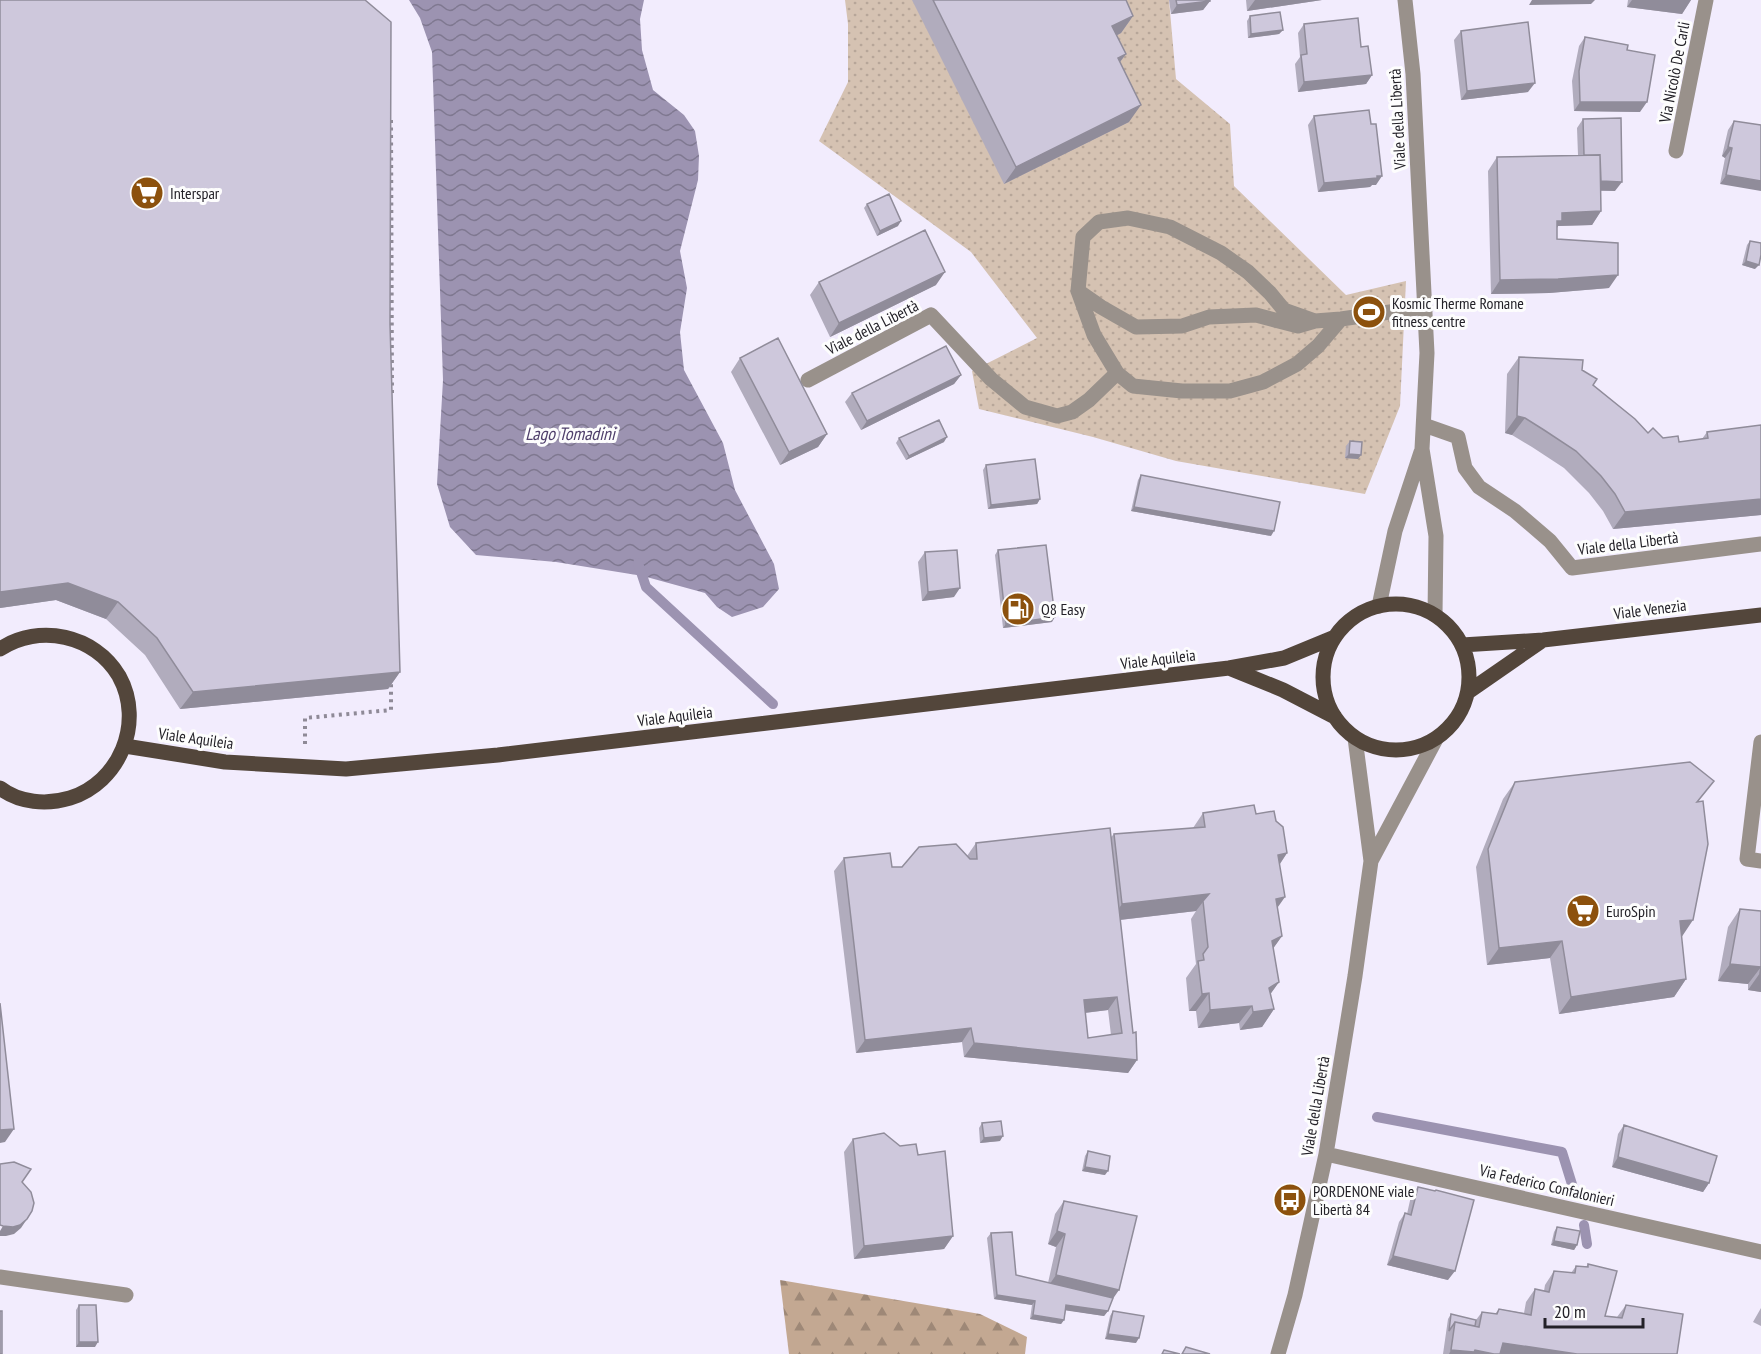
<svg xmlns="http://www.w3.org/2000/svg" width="1761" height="1354" viewBox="0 0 1761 1354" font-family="'PT Sans Narrow',sans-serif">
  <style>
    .grass { fill: url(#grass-dots) }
    .forest { fill: url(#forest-firs) }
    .water { fill: url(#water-waves) }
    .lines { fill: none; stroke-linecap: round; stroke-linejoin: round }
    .stream { stroke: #9c93b1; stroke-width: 10 }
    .path { stroke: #8f8a97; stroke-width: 4; stroke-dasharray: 3 4.5; stroke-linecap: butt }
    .minor { stroke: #99918b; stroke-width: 15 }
    .major { stroke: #53463b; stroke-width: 15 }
    .wall { fill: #b1acbd; fill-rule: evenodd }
    .shaded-wall { fill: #908c9a }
    .building { fill: #cec8dc; stroke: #908c9a; stroke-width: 1.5; fill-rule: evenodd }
    .labels { text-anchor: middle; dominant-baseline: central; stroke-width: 6; stroke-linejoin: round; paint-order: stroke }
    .street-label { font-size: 16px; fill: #232128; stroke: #fdfdfd }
    .poi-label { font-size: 16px; fill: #232128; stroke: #fdfdfd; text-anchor: start }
    .water-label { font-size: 18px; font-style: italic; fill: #50406c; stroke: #fdfdfd }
  </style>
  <defs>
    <pattern id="grass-dots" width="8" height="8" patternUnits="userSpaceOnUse" patternTransform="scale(1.5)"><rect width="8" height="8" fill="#d5c2b2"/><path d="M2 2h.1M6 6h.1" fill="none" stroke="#b7a699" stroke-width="1.8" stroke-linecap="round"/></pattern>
    <pattern id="forest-firs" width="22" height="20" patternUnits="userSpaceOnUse" patternTransform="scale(1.5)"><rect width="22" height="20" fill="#c3a892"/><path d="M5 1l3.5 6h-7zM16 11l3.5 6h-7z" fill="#9e8877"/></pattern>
    <pattern id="water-waves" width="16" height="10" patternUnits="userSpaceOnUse" patternTransform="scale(1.5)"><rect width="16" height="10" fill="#9c93b1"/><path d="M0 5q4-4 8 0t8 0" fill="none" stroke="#7f7890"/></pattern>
  </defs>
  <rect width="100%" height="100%" fill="#f2ecfd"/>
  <path class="grass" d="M845 0H1169L1176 79 1230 124 1234 186 1346 295 1406 281 1400 406 1365 494 1176 461 1093 437 979 409 972 371 1037 338 971 252 819 141 848 82V24Z"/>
  <path class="forest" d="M780 1280 980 1314 1027 1337 1025 1354H789Z"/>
  <path class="water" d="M409 0H644L640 19 642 50 653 90 684 115 695 131 699 156 698 180 680 251 687 288 680 332 684 370 723 443 735 490 774 564 779 589 763 607 732 617 717 607 705 593 643 576 556 562 476 555 450 527 437 484 443 380 432 52 420 18Z"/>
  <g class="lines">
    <path class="stream" d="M638 563 646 587 773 704
      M1377 1117 1562 1152 1575 1194
      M1584 1225 1587 1244"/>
    <path class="path" d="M391 120 392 394
      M305 744V718L391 710V681"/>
    <path class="minor" d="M1405 0 1413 74 1427 353 1422 449 1436 536 1435 615
      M1676 151 1706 0
      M1078 291 1094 335 1117 373
      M1315 321 1298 326 1256 315 1209 317 1182 326 1136 327 1101 307 1078 291 1083 237 1099 222 1128 218 1170 227 1221 253 1248 272 1270 293 1284 310 1315 321 1341 319 1425 307
      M808 380 931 315 991 379 1025 407 1057 416 1072 412 1089 400 1117 373 1133 386 1182 391H1230L1263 382 1297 364 1318 346 1341 319
      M1424 425 1458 437 1465 468 1479 487 1515 511 1550 541 1572 568 1761 544
      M1379 606 1395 531 1421 452
      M1761 742 1747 859 1761 861
      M1371 861 1436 739
      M1326 1154 1761 1252
      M0 1277 126 1295
      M1278 1354 1295 1295 1326 1154 1355 976 1371 861 1355 738"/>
    <path class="major" d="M1323 677a73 73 0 1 1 146 0a73 73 0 1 1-146 0Z
      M1462 645 1543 640 1761 615
      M0 649C39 623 95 635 119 676 145 723 119 783 70 798 47 805 19 803 0 788
      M1229 668 1283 690 1335 717
      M1468 692 1543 640
      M125 746 225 762 346 769 498 755 1229 668 1284 658 1335 637"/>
  </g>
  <path class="wall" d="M0 0 390 324 400 672 388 689 180 709 145 655 106 619 56 600 0 608Z
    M912 0H1126L1133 16 1121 33 1116 36 1126 54 1120 62 1129 122 1004 184Z
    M1169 0H1210V1L1203 10 1171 14Z
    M1246 0H1322L1247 11Z
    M1628 0H1691L1682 14 1627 7Z
    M1250 16 1283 30 1279 34 1248 38 1247 21Z
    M1304 24 1361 47 1372 75 1366 84 1298 92 1295 64 1300 57 1298 33Z
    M1461 31 1528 92 1461 100 1454 40Z
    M1585 37 1627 50 1640 112 1574 111 1572 81 1579 46Z
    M1314 116 1376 185H1372L1370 187 1318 192 1308 125Z
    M1583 119 1615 191H1601V211L1592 225 1558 226 1557 228V239L1609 288 1549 293 1491 294 1488 171 1497 157 1578 155 1577 128Z
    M1734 121 1761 125 1720 184 1725 158 1722 156 1728 130Z
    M867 204 898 226 877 236 864 208Z
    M1750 241 1755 269 1742 265 1747 245Z
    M819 282 936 285 830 337 810 295Z
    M1519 357 1582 370 1593 385 1648 433 1663 438 1679 442 1702 439 1707 432 1761 425V515L1613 529 1603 511 1589 493 1564 468 1532 447 1512 435 1505 433 1507 374Z
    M740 358 827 434 818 447 780 465 731 372Z
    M961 375 954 384 861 430 845 402 852 393Z
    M899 438 944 442 906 460 896 443Z
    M1350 441 1358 459 1345 458 1346 446Z
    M986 465 1040 499 1037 504 988 509 983 470Z
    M1141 475 1271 536 1131 511 1138 480Z
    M998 550 1052 622 1003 628 995 555Z
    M925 552 954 597 922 601 918 562Z
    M1515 782 1699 802 1681 937 1686 979 1674 997 1559 1014 1550 958 1487 965 1476 867 1503 799Z
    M1203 813 1256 814 1276 821 1287 853 1280 864 1277 908 1282 936 1273 948 1279 982 1270 994 1274 1009 1262 1027 1240 1030 1239 1023 1198 1028 1196 1011H1189L1186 978 1196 964 1191 919 1196 911 1120 920 1133 1033 1137 1060 1128 1073 964 1057 962 1042 856 1053 834 871 844 858 892 867H902L967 856 976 843 1111 837 1114 834 1193 828ZM1108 1010 1111 1035 1088 1038 1085 1013Z
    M1740 909 1761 911V992L1748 990V984L1718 981 1728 927Z
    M982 1123 1000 1141 980 1143 979 1128Z
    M1624 1125 1709 1183 1703 1192 1612 1167 1618 1134Z
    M853 1139 900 1146 918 1155 953 1236 944 1249 854 1259 844 1152Z
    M1088 1151 1105 1175 1082 1171 1085 1156Z
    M1418 1187 1448 1280 1387 1265 1399 1222 1405 1213 1407 1214 1411 1196Z
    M1064 1201 1113 1298 1108 1311 1104 1316 1066 1310 1064 1320 1061 1324 1030 1319 1032 1305 994 1299 987 1238 991 1233 1016 1275 1048 1283 1056 1247 1048 1244 1055 1214Z
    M1557 1227 1577 1245 1574 1250 1551 1245 1554 1232Z
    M1588 1264 1605 1316 1617 1317 1626 1305 1677 1354H1443L1448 1319 1451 1314 1476 1320 1482 1312 1495 1314 1499 1309 1524 1313 1526 1302 1535 1289 1544 1291 1545 1285 1554 1271 1571 1273 1576 1266 1586 1267Z
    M79 1305 95 1347H76V1310Z
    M1761 1308V1326L1753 1322Z
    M1113 1311 1136 1343 1105 1339 1110 1316Z"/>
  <path class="shaded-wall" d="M1255 0H1322L1247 11Z
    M1532 0H1595L1591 4 1529 5Z
    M1632 0H1691L1682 14 1627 7Z
    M1210 1 1203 10 1171 14 1177 5Z
    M1133 16 1121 33 1100 44 1112 26Z
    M1283 30 1279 34 1248 38 1251 34Z
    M1126 54 1113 71 1118 58Z
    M1372 75 1366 84 1298 92 1304 82Z
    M1535 83 1528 92 1461 100 1467 91Z
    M1580 102H1647L1640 112 1574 111Z
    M1141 105 1129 122 1004 184 1016 167Z
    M1728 147 1732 148 1725 158 1722 156Z
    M1726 175 1761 181V191L1720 184Z
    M1377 176H1382L1376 185H1372L1370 187 1318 192 1324 183Z
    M1598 181 1622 182 1615 191 1591 190Z
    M1601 211 1592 225 1558 226 1552 234H1548L1562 213Z
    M901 221 898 226 877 236 880 231Z
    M1746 261 1759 265 1755 269 1742 265Z
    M945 272 936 285 830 337 839 323Z
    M1618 275 1609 288 1549 293 1491 294 1500 280Z
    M961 375 954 384 861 430 867 421Z
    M1517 416 1525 418 1512 435 1505 433Z
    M827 434 818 447 780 465 789 452Z
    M947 437 944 442 906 460 909 456Z
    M1349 454 1361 455 1358 459 1345 458Z
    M1040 499 1037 504 988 509 991 505Z
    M1761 499V515L1613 529 1625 512Z
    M1134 507 1274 531 1271 536 1131 511Z
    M68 583 118 602 106 619 56 600 0 608V592Z
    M960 588 954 597 922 601 928 592Z
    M1055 617 1052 622 1003 628 1006 624Z
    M400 672 388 689 180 709 193 692Z
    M1287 853 1275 871 1278 855Z
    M1209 894 1196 911 1110 921 1122 904Z
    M1285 897 1273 914 1276 899Z
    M1693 920 1681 938 1680 921Z
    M1282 936 1270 953 1272 941Z
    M1562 941 1550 958 1487 965 1499 948Z
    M1730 964 1761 967 1748 984 1718 981Z
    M1760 973H1761V992L1748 990Z
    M1686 979 1674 997 1559 1014 1571 997Z
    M1279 982 1267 999 1269 988Z
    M1209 993 1196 1011H1189L1202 994Z
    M1117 997 1108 1010 1075 1014 1084 1000Z
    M1252 1006 1239 1023 1198 1028 1210 1010Z
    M1274 1009 1262 1027 1240 1030 1253 1012Z
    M971 1028 962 1042 856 1053 865 1040Z
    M974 1043 1137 1060 1128 1073 964 1057Z
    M14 1129 5 1142 0 1143V1130Z
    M1003 1136 1000 1141 980 1143 984 1138Z
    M1618 1157 1709 1183 1703 1192 1612 1167Z
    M1085 1167 1108 1171 1105 1175 1082 1171Z
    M27 1219 21 1228 14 1234 6 1236H0V1231L3 1226Z
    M1057 1231 1065 1234 1056 1247 1048 1244Z
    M953 1236 944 1249 854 1259 864 1246Z
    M1554 1241 1577 1245 1574 1250 1551 1245Z
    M1393 1256 1455 1271 1448 1280 1387 1265Z
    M1056 1275 1119 1290 1110 1303 1047 1288Z
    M997 1295 1035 1301 1032 1305 994 1299Z
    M1066 1305 1108 1311 1104 1316 1063 1310Z
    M1033 1315 1064 1320 1061 1324 1030 1319Z
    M1108 1334 1139 1338 1136 1343 1105 1339Z
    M79 1342H98L95 1347H76Z
    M1503 1343 1577 1354H1495Z
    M1451 1350H1475L1494 1354H1449Z"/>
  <path class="building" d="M0 0H365L391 22 390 324 400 672 193 692 157 638 118 602 68 583 0 592Z
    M933 0H1126L1133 16 1112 26 1126 54 1118 58 1141 105 1016 167Z
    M1176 0H1210V1L1177 5Z
    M1280 12 1283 30 1251 34 1250 16Z
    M1358 18 1361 47 1368 46 1372 75 1304 82 1301 55 1307 54 1304 24Z
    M1528 22 1535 83 1467 91 1461 31Z
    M1585 37 1628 45 1627 50 1655 55 1647 102H1580L1579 71Z
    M1369 110 1371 124H1376L1382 176H1377V178L1324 183 1314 116Z
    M1621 118 1622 182 1601 181 1600 155H1584L1583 119Z
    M1734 121 1761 125V181L1726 175 1732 148 1728 147Z
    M1600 155 1601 211 1562 213V221H1557V239L1618 243V275L1558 279 1500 280 1497 157Z
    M889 194 901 221 880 231 867 204Z
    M925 230 945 272 839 323 819 282Z
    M1750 241 1761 243V255L1759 265 1746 261Z
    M778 338 827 434 789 452 740 358Z
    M946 346 961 375 867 421 852 393Z
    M1519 357 1583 360 1582 370 1597 379 1593 385 1635 419 1648 433 1653 428 1663 438 1678 436 1679 442 1708 438 1707 432 1761 425V499L1625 512 1615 494 1601 476 1576 451 1544 430 1525 418 1517 416Z
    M939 420 947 437 909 456 899 438Z
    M1350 441 1362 442 1361 455 1349 454Z
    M1035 459 1040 499 991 505 986 465Z
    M1141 475 1280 502 1274 531 1134 507Z
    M1046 545 1055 617 1006 624 998 550Z
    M957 550 960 588 928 592 925 552Z
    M1690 762 1714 781 1697 802 1703 801 1708 844 1693 920 1680 921 1686 979 1571 997 1562 941 1499 948 1488 849 1515 782Z
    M1254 805 1256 814 1274 811 1276 821 1283 827 1287 853 1278 855 1285 897 1276 899 1282 936 1272 941 1279 982 1269 988 1274 1009 1253 1012 1252 1006 1210 1010 1209 993 1202 994 1198 961 1204 960 1203 954 1208 947 1203 901 1209 894 1122 904 1114 834 1205 827 1203 813Z
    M1110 828 1133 1033 1136 1032 1137 1060 974 1043 971 1028 865 1040 844 858 890 853 892 867H902L919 847 956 844 970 859H977L976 843ZM1117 997 1122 1033 1088 1038 1084 1000Z
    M1740 909 1761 911V973H1760L1761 967 1730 964Z
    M0 1003 14 1129 0 1130Z
    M1001 1121 1003 1136 984 1138 982 1123Z
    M1624 1125 1717 1156 1709 1183 1618 1157Z
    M884 1133 900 1146 916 1144 918 1155 945 1151 953 1236 864 1246 853 1139Z
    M1088 1151 1110 1156 1108 1171 1085 1167Z
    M14 1162 31 1169 22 1182 31 1192 34 1203 32 1211 27 1219 20 1225 13 1227 3 1226 0 1225V1164Z
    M1418 1187 1435 1191 1436 1190 1474 1200 1455 1271 1393 1256 1405 1213 1411 1215Z
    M1064 1201 1137 1216 1119 1290 1056 1275 1065 1234 1057 1231Z
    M1557 1227 1580 1231 1577 1245 1554 1241Z
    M1012 1232 1016 1275 1113 1298 1108 1311 1066 1305 1064 1320 1033 1315 1035 1301 997 1295 991 1233Z
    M1588 1264 1617 1271 1605 1316 1622 1318 1626 1305 1683 1314 1677 1354H1577L1503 1343 1500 1354H1494L1475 1350 1474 1352 1451 1350 1455 1322 1479 1327 1482 1312 1497 1314 1499 1309 1531 1315 1535 1289 1549 1292 1554 1271 1575 1273 1576 1266 1588 1267Z
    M79 1305H96L98 1342H79Z
    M0 1311H2V1354H0Z
    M1113 1311 1144 1316 1139 1338 1108 1334Z
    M1451 1314 1476 1320 1475 1326 1455 1322 1449 1331Z
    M1186 1347 1210 1354H1182Z
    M1164 1350 1180 1354H1162Z"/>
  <defs>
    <g id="supermarket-disc" transform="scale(1.725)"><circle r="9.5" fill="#8c510d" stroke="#fdfdfd"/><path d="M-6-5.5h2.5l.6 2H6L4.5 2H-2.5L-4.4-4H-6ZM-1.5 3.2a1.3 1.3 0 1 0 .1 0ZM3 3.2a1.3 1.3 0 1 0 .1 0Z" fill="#fff"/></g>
    <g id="stadium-disc" transform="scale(1.725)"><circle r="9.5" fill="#8c510d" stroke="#fdfdfd"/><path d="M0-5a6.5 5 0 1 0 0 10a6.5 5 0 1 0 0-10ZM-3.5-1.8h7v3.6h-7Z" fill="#fff"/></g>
    <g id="fuel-disc" transform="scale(1.725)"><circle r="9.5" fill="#8c510d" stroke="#fdfdfd"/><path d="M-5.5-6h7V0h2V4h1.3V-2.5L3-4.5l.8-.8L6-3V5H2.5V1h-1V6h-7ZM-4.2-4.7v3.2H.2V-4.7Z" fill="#fff"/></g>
    <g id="bus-disc" transform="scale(1.725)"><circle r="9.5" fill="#8c510d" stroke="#fdfdfd"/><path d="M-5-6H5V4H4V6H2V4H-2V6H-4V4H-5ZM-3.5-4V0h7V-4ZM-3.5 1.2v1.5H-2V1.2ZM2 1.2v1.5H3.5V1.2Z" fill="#fff"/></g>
  </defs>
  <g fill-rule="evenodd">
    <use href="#supermarket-disc" x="147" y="193"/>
    <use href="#stadium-disc" x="1369" y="312"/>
    <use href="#fuel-disc" x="1018" y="609"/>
    <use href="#supermarket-disc" x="1583" y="911"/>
    <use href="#bus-disc" x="1290" y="1200"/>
  </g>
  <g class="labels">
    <g class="street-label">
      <text transform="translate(1674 72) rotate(-79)">Via Nicolò De Carli</text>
      <text transform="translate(1397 119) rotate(-93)">Viale della Libertà</text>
      <text transform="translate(872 327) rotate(-27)">Viale della Libertà</text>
      <text transform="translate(1628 543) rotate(-7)">Viale della Libertà</text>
      <text transform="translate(1650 609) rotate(-7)">Viale Venezia</text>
      <text transform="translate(1158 659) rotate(-7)">Viale Aquileia</text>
      <text transform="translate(675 716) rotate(-7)">Viale Aquileia</text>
      <text transform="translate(196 738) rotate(8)">Viale Aquileia</text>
      <text transform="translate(1315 1106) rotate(-80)">Viale della Libertà</text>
      <text transform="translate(1547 1185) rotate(13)">Via Federico Confalonieri</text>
    </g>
    <g class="poi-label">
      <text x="170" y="193">Interspar</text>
      <text x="1392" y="303">Kosmic Therme Romane<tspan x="1392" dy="18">fitness centre</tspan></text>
      <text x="1041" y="609">Q8 Easy</text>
      <text x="1606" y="911">EuroSpin</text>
      <text x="1313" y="1191">PORDENONE viale<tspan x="1313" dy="18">Libertà 84</tspan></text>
    </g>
    <g class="water-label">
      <text x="570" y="433">Lago Tomadini</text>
    </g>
  </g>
  <path d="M1545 1318v9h98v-9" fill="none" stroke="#232128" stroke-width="3"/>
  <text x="1554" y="1318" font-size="18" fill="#232128" stroke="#fdfdfd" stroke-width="4.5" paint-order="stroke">20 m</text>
</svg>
